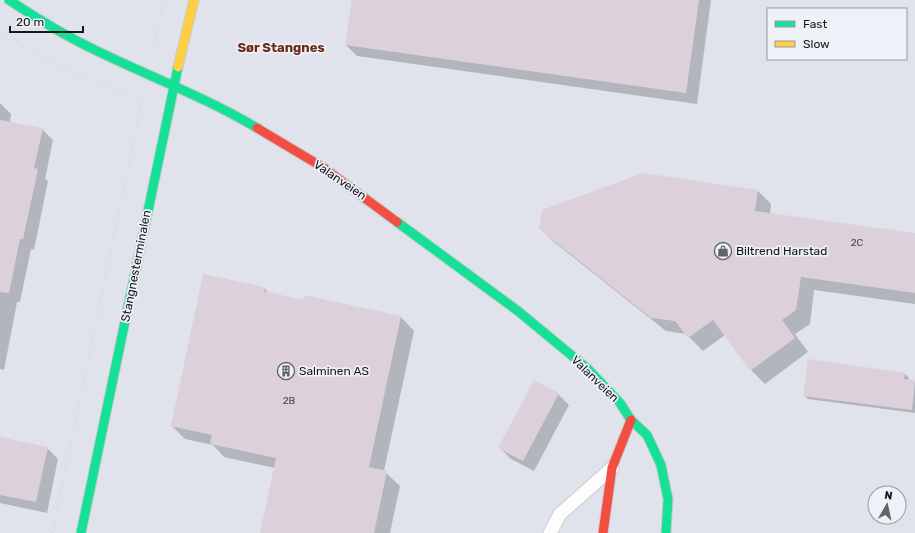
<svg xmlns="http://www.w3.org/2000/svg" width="915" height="533" viewBox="0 0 915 533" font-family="Rubik,sans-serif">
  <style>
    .built { fill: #e0e3ec; fill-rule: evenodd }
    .shadow { fill: #0003 }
    .building { fill: #dcd1da }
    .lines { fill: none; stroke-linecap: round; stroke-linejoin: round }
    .lane-casing { stroke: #cacbce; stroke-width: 15 }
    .fast-casing { stroke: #cacbce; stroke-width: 11 }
    .slow-casing { stroke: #cacbce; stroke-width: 11 }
    .jam-casing { stroke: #cacbce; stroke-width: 11 }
    .path { stroke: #d9d9db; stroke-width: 2.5; stroke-dasharray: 1 3; stroke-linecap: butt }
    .lane { stroke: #fdfdfe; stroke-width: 13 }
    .fast { stroke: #16e098; stroke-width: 9 }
    .slow { stroke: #ffcf43; stroke-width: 9 }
    .jam { stroke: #f24e42; stroke-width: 9 }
    .labels { text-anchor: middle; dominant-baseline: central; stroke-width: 3.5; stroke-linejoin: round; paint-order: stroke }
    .number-label { font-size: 10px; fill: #484649 }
    .street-label { font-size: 12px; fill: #161719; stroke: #eef1f8 }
    .poi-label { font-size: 12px; fill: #161719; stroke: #eef1f8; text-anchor: start }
    .neighbourhood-label { font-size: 13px; font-weight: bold; fill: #6e2b17; stroke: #eef1f8 }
  </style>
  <rect width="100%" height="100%" fill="#f0f2f6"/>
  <path class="built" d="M0 0H915V533H0ZM768 9H906V59H768ZM875 493H899V517H875Z"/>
  <path class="shadow" d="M353 0H711L697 104 357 56 346 45Z
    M0 103 11 114 10 123 42 129 53 140 45 179 48 181 34 250 31 249 20 302H17L4 370 0 369Z
    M758 191 771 204 770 214 915 234V304L814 290 810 324 795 334 808 352 765 384 751 370 725 335 703 351 686 334 666 331 554 242 540 229Z
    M264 288 269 293 304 301 401 317 414 331 384 471 400 486 390 533H261L275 468 224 457 213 445 185 439 172 426Z
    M905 374 909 378 908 380 915 382V413L808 399 804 395Z
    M558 394 569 405 534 471 511 459 500 448Z
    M0 438 47 448 58 459 47 513 0 503Z"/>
  <path class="building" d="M352 0H699L686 93 345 45Z
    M0 120 43 128 34 168 38 169 23 239H20L9 293 0 292Z
    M643 173 758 190 755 211 915 233V293L801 277 796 310 782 320 795 338 750 371 713 320 688 338 675 321 651 318 539 229 542 210Z
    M203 274 264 287V291L303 300 304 295 401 316 369 467 387 471 374 533H260L276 458 210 444 212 435 171 426Z
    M808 359 905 373 904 379 915 380 912 410 803 396Z
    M534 380 559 393 523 461 498 448Z
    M0 437 48 447 36 502 0 495Z"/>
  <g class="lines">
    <g class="lane-casing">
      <path id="lane" d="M550 533 560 514 612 468"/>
    </g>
    <g class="fast-casing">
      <path id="fast" d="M9 0C36 18 64 35 93 49 148 76 205 97 257 128
        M397 222 518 311 588 369 620 403 631 420 647 435 661 465 668 499 666 533
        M81 533 178 67"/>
    </g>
    <g class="slow-casing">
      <path id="slow" d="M178 67 194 0"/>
    </g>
    <g class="jam-casing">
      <path id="jam" d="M257 128 324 168 397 222
        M603 533 612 468 631 420"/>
    </g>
    <path class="path" d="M0 30C44 61 92 82 142 100
      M153 50 164 0
      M52 533 143 96"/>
    <use href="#lane" class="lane"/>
    <use href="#fast" class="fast"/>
    <use href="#slow" class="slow"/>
    <use href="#jam" class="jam"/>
  </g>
  <defs>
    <g id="shop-ring" transform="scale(0.9)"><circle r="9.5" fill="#eef1f8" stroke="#626466" stroke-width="1.5"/><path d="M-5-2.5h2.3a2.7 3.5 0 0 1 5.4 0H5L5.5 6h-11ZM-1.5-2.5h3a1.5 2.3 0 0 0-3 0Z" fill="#626466"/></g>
    <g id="building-ring" transform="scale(0.9)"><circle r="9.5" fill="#eef1f8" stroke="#626466" stroke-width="1.5"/><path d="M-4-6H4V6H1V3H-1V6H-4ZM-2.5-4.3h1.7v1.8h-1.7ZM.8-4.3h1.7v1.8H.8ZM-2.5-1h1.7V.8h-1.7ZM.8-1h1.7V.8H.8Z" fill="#626466"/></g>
  </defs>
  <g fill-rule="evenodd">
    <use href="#shop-ring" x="723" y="251"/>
    <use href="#building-ring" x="286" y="371"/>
  </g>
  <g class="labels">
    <g class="number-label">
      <text x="857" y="243">2C</text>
      <text x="289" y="401">2B</text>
    </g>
    <g class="street-label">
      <text transform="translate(340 180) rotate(34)">Valanveien</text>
      <text transform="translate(136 266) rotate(-79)">Stangnesterminalen</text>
      <text transform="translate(595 379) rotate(44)">Valanveien</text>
    </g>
    <g class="poi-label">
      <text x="736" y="251">Biltrend Harstad</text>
      <text x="299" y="371">Salminen AS</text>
    </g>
    <g class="neighbourhood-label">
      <text x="281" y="47">Sør Stangnes</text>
    </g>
  </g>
  <rect x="767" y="8" width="140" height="52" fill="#eef1f8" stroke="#989a9f"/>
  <rect x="775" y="21" width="20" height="6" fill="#16e098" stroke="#989a9f"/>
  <text x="803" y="28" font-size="12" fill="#161719">Fast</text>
  <rect x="775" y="41" width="20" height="6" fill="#ffcf43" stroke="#989a9f"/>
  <text x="803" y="48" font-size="12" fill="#161719">Slow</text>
  <g transform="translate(887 505) rotate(9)"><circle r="19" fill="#eef1f8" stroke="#989a9f"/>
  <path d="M0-3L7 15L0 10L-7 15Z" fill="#626466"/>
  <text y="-6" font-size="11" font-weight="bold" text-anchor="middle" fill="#161719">N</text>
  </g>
  <path d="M10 26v6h73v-6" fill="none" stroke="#161719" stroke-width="2"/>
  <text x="16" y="26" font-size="12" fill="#161719" stroke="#eef1f8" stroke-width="3" paint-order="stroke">20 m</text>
</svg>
